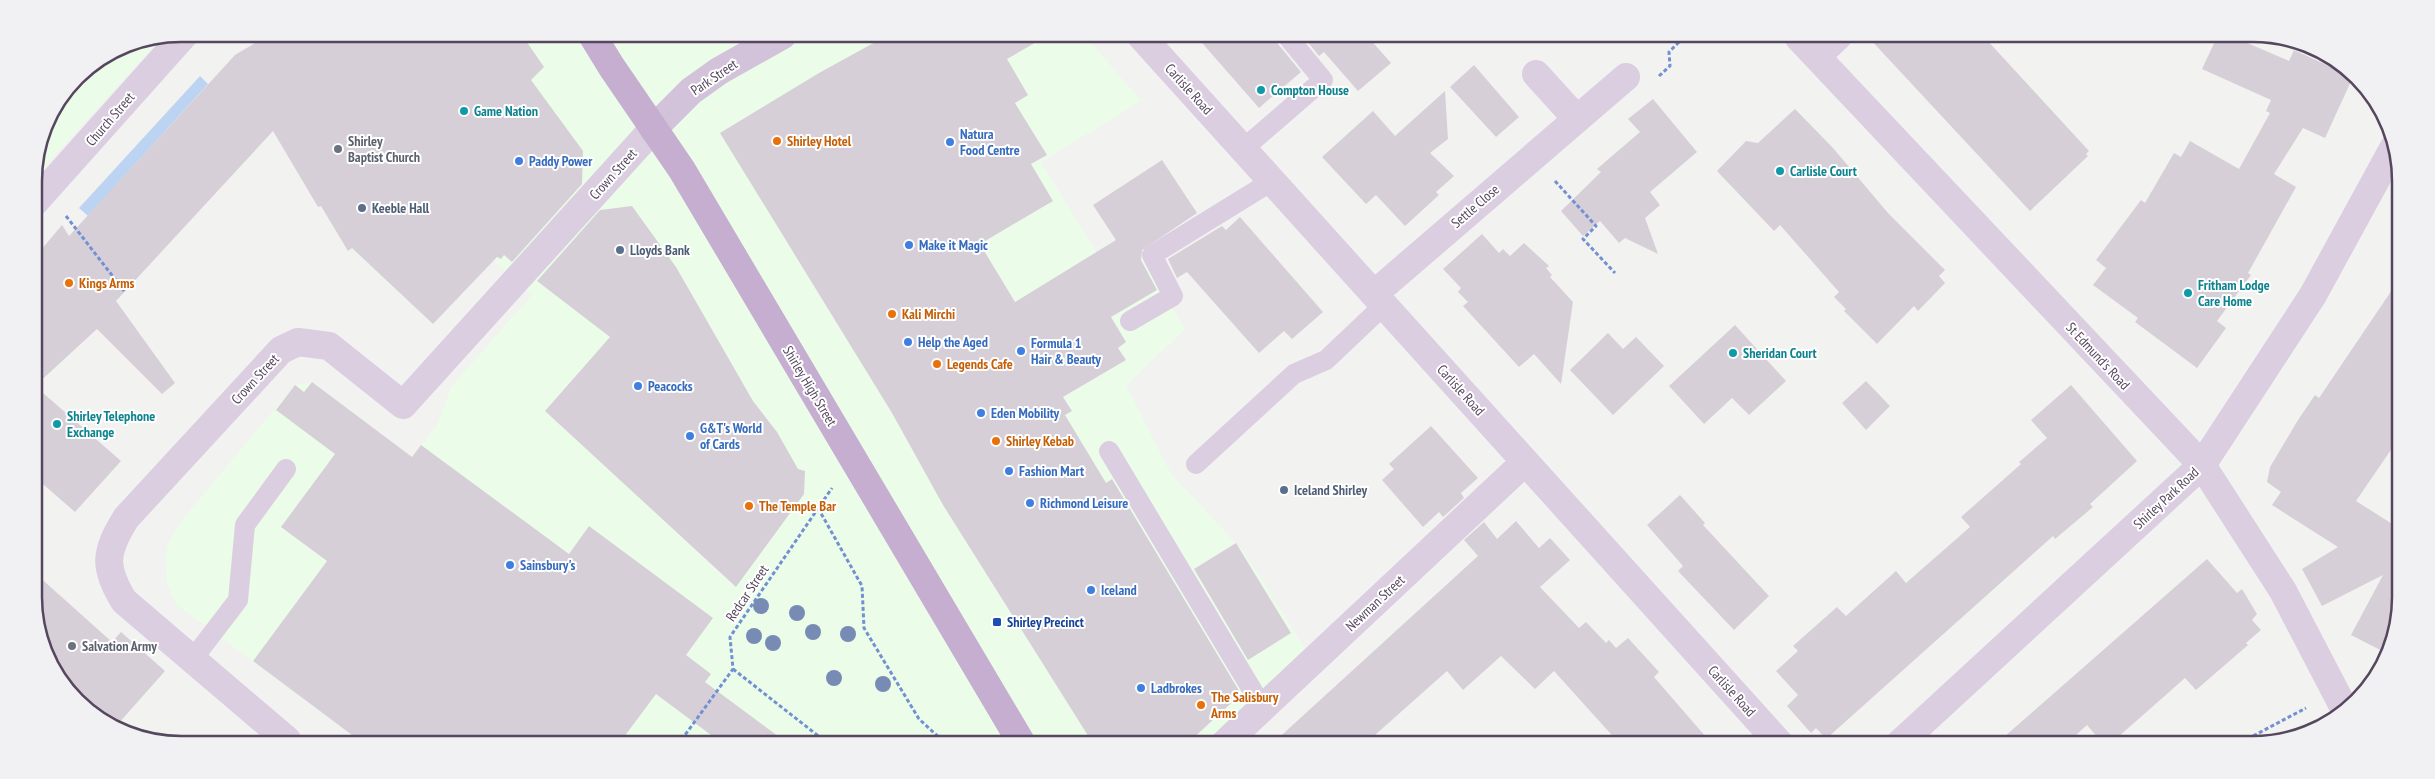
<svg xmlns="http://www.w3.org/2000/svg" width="2435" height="779" viewBox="0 0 2435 779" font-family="'PT Sans Narrow',sans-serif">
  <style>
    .commercial { fill: #ebfde9 }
    .green { fill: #bcd4f2 }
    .building { fill: #d7cfd8 }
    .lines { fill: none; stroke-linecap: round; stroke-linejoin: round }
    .path { stroke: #7290d2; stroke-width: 3; stroke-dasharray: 4 2.5; stroke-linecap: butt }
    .lane { stroke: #dacee0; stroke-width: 20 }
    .street { stroke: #dacee0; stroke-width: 28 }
    .secondary { stroke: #d2c2da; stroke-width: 28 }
    .primary { stroke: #c5aed0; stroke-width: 28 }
    .tree { fill: #778bb5 }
    .culture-dot { fill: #0f9aa8; stroke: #fff; stroke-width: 2 }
    .food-dot { fill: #e8710a; stroke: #fff; stroke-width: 2 }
    .shop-dot { fill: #3f7fe0; stroke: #fff; stroke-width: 2 }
    .worship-dot { fill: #6b7280; stroke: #fff; stroke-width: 2 }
    .service-dot { fill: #5c6f8a; stroke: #fff; stroke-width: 2 }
    .transit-dot { fill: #1a4fb4; stroke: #fff; stroke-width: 2 }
    .labels { text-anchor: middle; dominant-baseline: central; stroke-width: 4; stroke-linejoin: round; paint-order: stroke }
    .street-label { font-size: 14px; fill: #56475f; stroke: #fff }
    .culture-label { font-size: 14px; font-weight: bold; fill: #0d838f; stroke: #fff; text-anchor: start }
    .shop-label { font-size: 14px; font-weight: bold; fill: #366cbe; stroke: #fff; text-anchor: start }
    .worship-label { font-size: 14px; font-weight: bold; fill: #5b616d; stroke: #fff; text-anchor: start }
    .food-label { font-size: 14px; font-weight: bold; fill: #c56008; stroke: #fff; text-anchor: start }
    .service-label { font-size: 14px; font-weight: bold; fill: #4e5e75; stroke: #fff; text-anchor: start }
    .transit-label { font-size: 14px; font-weight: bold; fill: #164399; stroke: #fff; text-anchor: start }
    .rim { fill: none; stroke: #56475f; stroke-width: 2.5 }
  </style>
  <rect width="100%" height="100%" fill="#f2f2f0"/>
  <path class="commercial" d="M340 34 1085 36 1141 101 1041 162 1109 273 1139 254 1185 329 1126 385 1171 474 1243 551 1306 650 1206 743 360 741 176 604 167 583 165 556 170 539 183 519 295 385 312 382 412 457 438 424 451 387 532 295 423 197Z
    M162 37 34 178 45 125 77 77 125 45Z"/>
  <path class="green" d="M200 76 208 84 88 216 79 208Z"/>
  <path class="building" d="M270 34 522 35 544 67 531 80 583 151 582 184 512 262 504 255 501 259 497 257 433 324 352 248 348 251 321 206 318 207 273 131 116 301 175 383 162 394 97 329 35 386V257L62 225 69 236 235 55Z
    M888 35 1047 36 1007 59 1028 95 1015 103 1047 155 1031 164 1053 201 980 244 1015 302 1116 240 1093 205 1162 160 1197 213 1142 250 1141 260 1157 290 1111 317 1126 342 1118 348 1126 360 1063 397 1072 411 1065 415 1106 483 1112 479 1241 694 1188 743 1092 742 943 505 892 413 720 133 819 73Z
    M1196 36H1275L1278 44 1301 72 1259 108Z
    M1303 36 1368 37 1391 63 1358 91 1324 52 1319 56Z
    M1869 38H1985L2089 151 2086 154 2088 156 2030 211Z
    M2216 39H2238L2289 61 2294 50 2353 77 2325 138 2303 128 2274 174 2296 187 2248 273 2251 275 2217 321 2226 328 2197 368 2135 322 2138 318 2093 285 2106 268 2096 260 2141 200 2145 203 2174 153 2181 157 2190 141 2239 169 2270 113 2266 111 2271 100 2202 69Z
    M1474 65 1519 117 1496 137 1450 87Z
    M1445 91 1448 139 1430 153 1454 176 1436 192 1439 195 1405 226 1376 195 1366 204 1322 157 1373 111 1395 136Z
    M1653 99 1697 152 1650 192 1660 205 1645 218 1658 254 1625 238 1619 243 1600 221 1583 236 1561 211 1601 172 1597 169 1640 132 1628 119Z
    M1795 109 1833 148 1888 213 1945 270 1939 276 1945 283 1918 311 1914 306 1877 344 1844 311 1846 309 1834 297 1839 292 1780 225 1774 231 1717 171 1746 141 1758 143Z
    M632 206 676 267 753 401 777 432 798 469 805 471 804 494 736 587 545 411 610 337 537 281 600 210Z
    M1240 217 1323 312 1292 339 1284 331 1259 353 1187 272 1177 278 1168 259 1222 226 1226 230Z
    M1482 234 1499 253 1503 249 1510 256 1524 243 1549 266 1546 268 1552 275 1550 277 1573 302 1561 384 1534 354 1519 367 1463 306 1468 302 1458 292 1461 288 1443 269Z
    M2398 281 2397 441 2356 501 2397 527 2396 636 2388 654 2351 635 2383 575 2322 606 2302 569 2338 547 2272 505 2281 492 2267 482 2270 467 2298 420 2315 395 2319 398Z
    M1735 325 1786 381 1749 415 1732 398 1704 424 1669 386Z
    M1608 333 1623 349 1636 337 1664 366 1613 415 1570 370Z
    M1866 381 1890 406 1866 430 1842 403Z
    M312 382 412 457 421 445 569 554 589 526 713 618 686 655 711 674 705 682 786 742 719 741 656 694 621 741H360L253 661 327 561 281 527 335 454 276 410 295 385 304 392Z
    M2071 385 2137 461 2090 504 2093 507 2055 539 2053 536 1826 739 1816 728 1811 733 1787 706 1798 695 1776 671 1798 651 1793 646 1837 607 1846 616 1896 571 1906 583 1970 527 1961 517 2021 464 2019 462 2047 438 2031 420Z
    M35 386 121 461 75 512 36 478Z
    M1431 426 1478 478 1461 493 1464 498 1443 517 1439 512 1423 527 1382 480 1394 469 1389 464Z
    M1680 495 1705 523 1703 525 1769 596 1734 630 1678 571 1683 566 1647 525Z
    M1516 521 1539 548 1550 538 1570 560 1540 587 1579 628 1586 622 1606 643 1609 640 1616 648 1628 638 1659 672 1654 677 1712 744 1619 743 1554 671 1535 689 1501 656 1463 690 1447 671 1366 743H1273L1478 556 1464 540 1484 522 1497 539Z
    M1236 543 1291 633 1248 660 1194 569Z
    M2207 559 2237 593 2242 589 2257 614 2252 620 2261 630 2246 643 2248 645 2196 690 2185 678 2109 745H2104L2087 725 2066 744H1996Z
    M36 574 112 642 121 632 165 671 118 724 71 695 37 626Z"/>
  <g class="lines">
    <path class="path" d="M2086 38V39
      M1659 76 1670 66 1669 52 1684 37
      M1555 181 1596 226 1583 239 1615 273
      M66 216 125 292
      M818 508 862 586 864 628 919 719 944 742
      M733 669 826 742
      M674 741 685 735 733 669 730 637 832 488
      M2236 745 2306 708"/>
    <path class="lane" d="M1819 60 1842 38
      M1243 149 1323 80 1287 36
      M1130 321 1173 296 1152 255 1272 181
      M1109 451 1263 708
      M1196 464 1294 374 1326 360 1384 305
      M192 660 238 600 245 525 286 469"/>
    <path class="street" d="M1141 36 1780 744
      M1799 38 2202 465 2283 591 2346 712
      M1536 74 1576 118
      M34 203 185 34
      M1374 294 1626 77
      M287 740 124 601C103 567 105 552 126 518L281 350 298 342 329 346 403 405 653 129
      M1225 743 1525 462
      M1899 744 2202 465 2313 295 2395 145"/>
    <path class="secondary" d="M653 129 691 91 719 71 783 35"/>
    <path class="primary" d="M592 35 611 66 682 170 1021 742"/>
  </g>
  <g class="tree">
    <circle cx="761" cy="606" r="8"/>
    <circle cx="797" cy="613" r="8"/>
    <circle cx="813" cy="632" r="8"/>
    <circle cx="848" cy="634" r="8"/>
    <circle cx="754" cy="636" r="8"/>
    <circle cx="773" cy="643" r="8"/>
    <circle cx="834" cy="678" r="8"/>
    <circle cx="883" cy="684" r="8"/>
  </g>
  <g class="culture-dot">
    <circle cx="1261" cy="90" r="5"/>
    <circle cx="464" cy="111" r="5"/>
    <circle cx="1780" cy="171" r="5"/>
    <circle cx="2188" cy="293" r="5"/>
    <circle cx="1733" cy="353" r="5"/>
    <circle cx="57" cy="424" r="5"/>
  </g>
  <g class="food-dot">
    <circle cx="777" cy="141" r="5"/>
    <circle cx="69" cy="283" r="5"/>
    <circle cx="892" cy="314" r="5"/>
    <circle cx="937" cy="364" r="5"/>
    <circle cx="996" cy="441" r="5"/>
    <circle cx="749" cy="506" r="5"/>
    <circle cx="1201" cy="705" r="5"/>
  </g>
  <g class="shop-dot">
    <circle cx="950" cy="142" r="5"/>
    <circle cx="519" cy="161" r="5"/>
    <circle cx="909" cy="245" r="5"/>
    <circle cx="908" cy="342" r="5"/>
    <circle cx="1021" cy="351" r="5"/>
    <circle cx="638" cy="386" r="5"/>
    <circle cx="981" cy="413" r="5"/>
    <circle cx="690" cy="436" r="5"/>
    <circle cx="1009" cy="471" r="5"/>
    <circle cx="1030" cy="503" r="5"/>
    <circle cx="510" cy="565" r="5"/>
    <circle cx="1091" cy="590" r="5"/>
    <circle cx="1141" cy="688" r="5"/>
  </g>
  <g class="worship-dot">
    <circle cx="338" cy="149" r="5"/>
    <circle cx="72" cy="646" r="5"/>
  </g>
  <g class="service-dot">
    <circle cx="362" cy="208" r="5"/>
    <circle cx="620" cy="250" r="5"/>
    <circle cx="1284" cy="490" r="5"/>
  </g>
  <rect class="transit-dot" x="992" y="617" width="10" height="10" rx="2.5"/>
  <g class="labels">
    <g class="street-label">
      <text transform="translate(714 77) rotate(-34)">Park Street</text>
      <text transform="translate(1189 89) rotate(48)">Carlisle Road</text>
      <text transform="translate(110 119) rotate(-49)">Church Street</text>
      <text transform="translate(613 174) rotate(-48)">Crown Street</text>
      <text transform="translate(1475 206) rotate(-41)">Settle Close</text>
      <text transform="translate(2098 356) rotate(47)">St Edmund's Road</text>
      <text transform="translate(255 379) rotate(-47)">Crown Street</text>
      <text transform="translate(810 386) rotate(59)">Shirley High Street</text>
      <text transform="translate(1461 390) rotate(48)">Carlisle Road</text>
      <text transform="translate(2166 498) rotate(-43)">Shirley Park Road</text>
      <text transform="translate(747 593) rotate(-56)">Redcar Street</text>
      <text transform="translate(1375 603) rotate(-43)">Newman Street</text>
      <text transform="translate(1732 691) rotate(48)">Carlisle Road</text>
    </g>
    <g class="culture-label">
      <text x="1271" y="90">Compton House</text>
      <text x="474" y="111">Game Nation</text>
      <text x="1790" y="171">Carlisle Court</text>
      <text x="2198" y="285">Fritham Lodge<tspan x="2198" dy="16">Care Home</tspan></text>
      <text x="1743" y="353">Sheridan Court</text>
      <text x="67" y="416">Shirley Telephone<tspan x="67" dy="16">Exchange</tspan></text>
    </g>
    <g class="shop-label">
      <text x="960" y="134">Natura<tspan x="960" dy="16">Food Centre</tspan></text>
      <text x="529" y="161">Paddy Power</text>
      <text x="919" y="245">Make it Magic</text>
      <text x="918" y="342">Help the Aged</text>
      <text x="1031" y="343">Formula 1<tspan x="1031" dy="16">Hair &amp; Beauty</tspan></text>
      <text x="648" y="386">Peacocks</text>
      <text x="991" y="413">Eden Mobility</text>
      <text x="700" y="428">G&amp;T's World<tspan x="700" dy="16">of Cards</tspan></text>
      <text x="1019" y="471">Fashion Mart</text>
      <text x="1040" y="503">Richmond Leisure</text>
      <text x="520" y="565">Sainsbury's</text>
      <text x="1101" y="590">Iceland</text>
      <text x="1151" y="688">Ladbrokes</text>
    </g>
    <g class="worship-label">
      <text x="348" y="141">Shirley<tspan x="348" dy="16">Baptist Church</tspan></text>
      <text x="82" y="646">Salvation Army</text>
    </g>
    <g class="food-label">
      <text x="787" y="141">Shirley Hotel</text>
      <text x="79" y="283">Kings Arms</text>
      <text x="902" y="314">Kali Mirchi</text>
      <text x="947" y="364">Legends Cafe</text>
      <text x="1006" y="441">Shirley Kebab</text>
      <text x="759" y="506">The Temple Bar</text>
      <text x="1211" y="697">The Salisbury<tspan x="1211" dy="16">Arms</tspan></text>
    </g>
    <g class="service-label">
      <text x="372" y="208">Keeble Hall</text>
      <text x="630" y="250">Lloyds Bank</text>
      <text x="1294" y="490">Iceland Shirley</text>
    </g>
    <g class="transit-label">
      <text x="1007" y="622">Shirley Precinct</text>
    </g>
  </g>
  <path d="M0 0H2435V779H0ZM181 42H2253A139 139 0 0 1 2392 181V597A139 139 0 0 1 2253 736H181A139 139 0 0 1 42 597V181A139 139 0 0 1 181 42Z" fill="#f1f0f2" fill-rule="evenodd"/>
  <path class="rim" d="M181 42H2253A139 139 0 0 1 2392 181V597A139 139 0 0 1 2253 736H181A139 139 0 0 1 42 597V181A139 139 0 0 1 181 42Z"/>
</svg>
